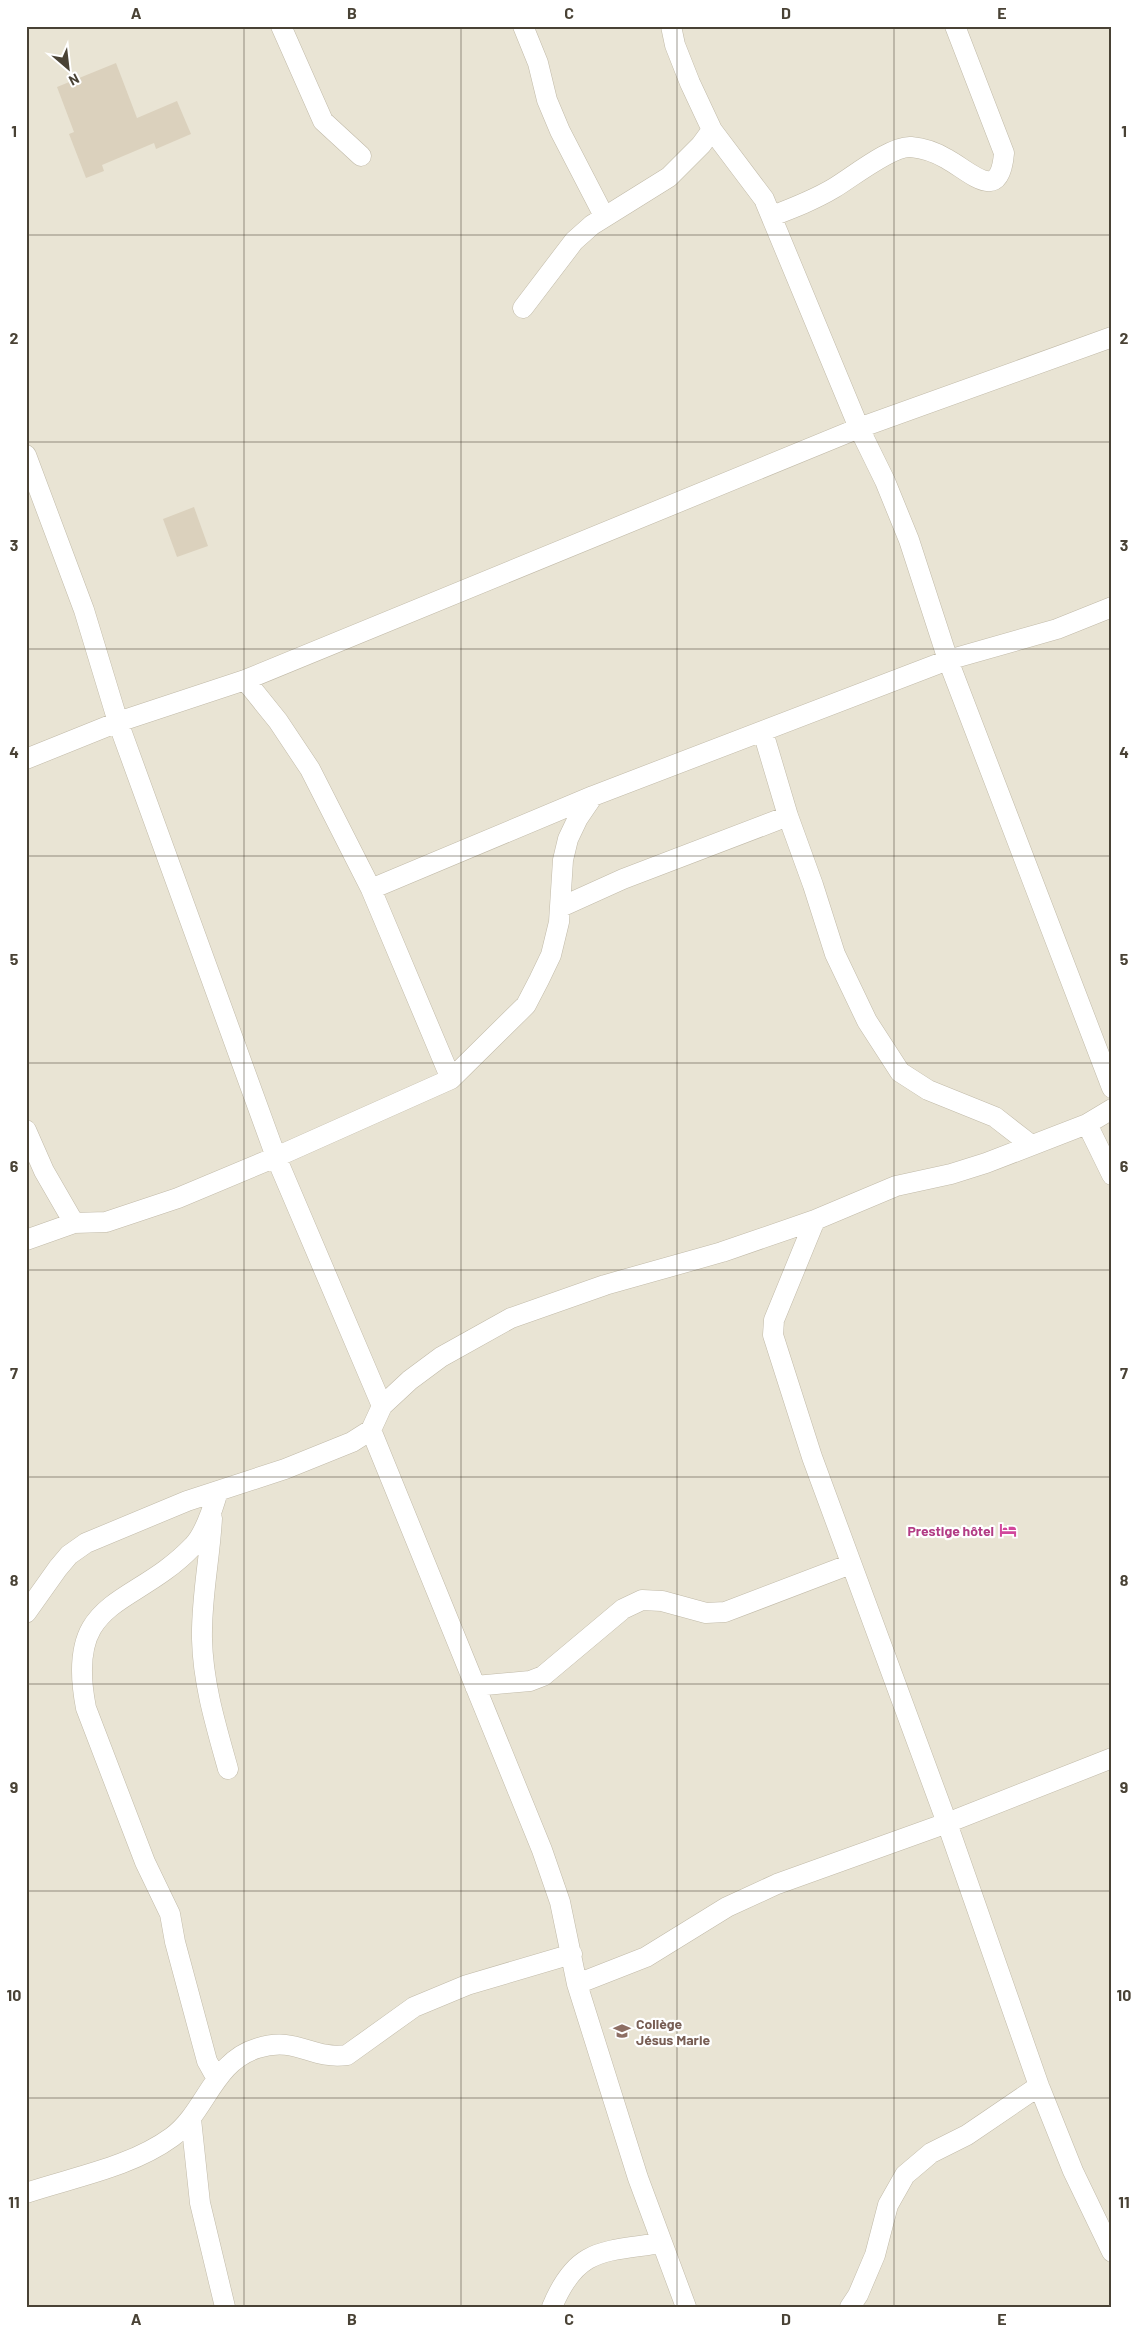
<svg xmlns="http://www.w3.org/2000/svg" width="1138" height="2333" viewBox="0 0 1138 2333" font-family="Barlow,sans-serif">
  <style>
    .residential { fill: #e9e4d4 }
    .building { fill: #dbd1bd }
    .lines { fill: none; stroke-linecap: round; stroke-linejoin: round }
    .street-casing { stroke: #c1baa8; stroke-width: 21 }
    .street { stroke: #fff; stroke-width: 20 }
    .grid { fill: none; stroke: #494235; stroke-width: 1; stroke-opacity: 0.55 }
    .labels { text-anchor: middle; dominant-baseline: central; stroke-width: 4.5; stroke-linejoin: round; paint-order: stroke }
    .hotel-label { font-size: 14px; font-weight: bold; fill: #b23c85; stroke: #fff; text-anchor: end }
    .education-label { font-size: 14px; font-weight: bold; fill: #785e54; stroke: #fff; text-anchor: start }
    .neatline { fill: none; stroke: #494235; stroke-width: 2 }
    .grid-label { font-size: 16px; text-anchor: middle; font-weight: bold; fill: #494235 }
  </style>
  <rect width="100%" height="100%" fill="#f5f1e6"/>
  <path class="residential" d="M26 26H1112V2307H26Z"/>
  <path class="building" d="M116 63 137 118 177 101 191 134 156 149 154 143 102 165 104 171 86 178 69 134 74 132 57 87Z
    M194 507 208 546 177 557 163 519Z"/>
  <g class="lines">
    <g class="street-casing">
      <path id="street" d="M281 26 323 121 361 156
        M523 26 538 63 547 100 560 131 604 216
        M671 26 675 45 690 83 712 130 764 199 859 428 885 481 909 540 948 660 1112 1088
        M772 216C793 208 814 200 834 188 851 178 892 145 911 147 923 148 937 153 947 159 972 173 1000 204 1004 153L955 26
        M523 308 574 241 592 225 669 177 701 145 712 130
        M26 455 84 610 118 722 276 1157 382 1406
        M245 680 278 721 310 769 371 889 451 1079
        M763 732 788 816 813 885 835 954 867 1021 900 1072 928 1090 995 1117 1031 1145
        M26 759 118 722 245 680 859 428 1112 337
        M371 889 593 796
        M561 907 623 879 788 816
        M1087 1124 1112 1175
        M26 1130 44 1171 74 1223 106 1222 178 1198 276 1157 451 1079 526 1005 539 980 551 955 559 922 563 860 568 839 578 818 593 796 948 660 1057 629 1112 607
        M815 1220 774 1320 773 1335 812 1457 947 1823 1039 2086 1073 2171 1112 2252
        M26 1240 74 1223
        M371 1430 542 1850 560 1902 577 1984 638 2178 686 2307
        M212 1518C210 1558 201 1598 202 1639 203 1684 216 1726 228 1769
        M26 1613 58 1568 69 1555 86 1543 187 1501 285 1469 352 1442 371 1430 382 1406 410 1380 441 1357 511 1318 605 1285 722 1252 815 1220 896 1186 951 1174 986 1163 1087 1124 1112 1109
        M475 1686 530 1681 543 1676 623 1609 642 1600 662 1601 706 1613 725 1612 851 1564
        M577 1984 646 1957 727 1907 777 1884 947 1823 1112 1758
        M217 2079 207 2061 175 1942 170 1914 145 1862 86 1708C64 1595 133 1609 193 1546 205 1534 213 1508 218 1491
        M191 2119 200 2203 225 2307
        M26 2193C74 2177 131 2167 172 2137 206 2112 213 2061 258 2048 297 2036 311 2060 347 2055L414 2007 467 1985 572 1954
        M552 2307C577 2247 603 2252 661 2243
        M850 2307 858 2295 875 2255 888 2205 905 2175 931 2153 967 2135 1039 2086"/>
    </g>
    <use href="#street" class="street"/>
  </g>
  <path class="grid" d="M244 26V2307M461 26V2307M677 26V2307M894 26V2307M26 235H1112M26 442H1112M26 649H1112M26 856H1112M26 1063H1112M26 1270H1112M26 1477H1112M26 1684H1112M26 1891H1112M26 2098H1112"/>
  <defs>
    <g id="hotel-bare" transform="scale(1.35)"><path d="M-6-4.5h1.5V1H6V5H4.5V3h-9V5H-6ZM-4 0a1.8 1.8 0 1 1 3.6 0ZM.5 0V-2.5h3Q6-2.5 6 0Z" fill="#d1479c" stroke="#fff" stroke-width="2.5" paint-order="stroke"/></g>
    <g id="school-bare" transform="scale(1.35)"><path d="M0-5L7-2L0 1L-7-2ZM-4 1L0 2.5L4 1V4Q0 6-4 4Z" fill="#8d6e63" stroke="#fff" stroke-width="2.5" paint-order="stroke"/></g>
  </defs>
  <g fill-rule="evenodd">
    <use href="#hotel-bare" x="1008" y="1530"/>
    <use href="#school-bare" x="622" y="2031"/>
  </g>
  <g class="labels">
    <g class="hotel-label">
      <text x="994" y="1530">Prestige hôtel</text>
    </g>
    <g class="education-label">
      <text x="636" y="2023">Collège<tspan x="636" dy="16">Jésus Marie</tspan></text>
    </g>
  </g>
  <rect width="1138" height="2333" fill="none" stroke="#ffffff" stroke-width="55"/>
  <g transform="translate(68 68) rotate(152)" stroke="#ffffff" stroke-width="4" paint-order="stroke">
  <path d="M0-4L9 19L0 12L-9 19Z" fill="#494235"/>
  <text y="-8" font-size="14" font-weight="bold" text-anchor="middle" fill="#494235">N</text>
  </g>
  <rect x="28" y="28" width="1082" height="2278" class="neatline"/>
  <g class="grid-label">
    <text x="136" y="19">A</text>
    <text x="352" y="19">B</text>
    <text x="569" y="19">C</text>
    <text x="786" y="19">D</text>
    <text x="1002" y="19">E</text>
    <text x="14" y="137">1</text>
    <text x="1124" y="137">1</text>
    <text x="14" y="344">2</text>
    <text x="1124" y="344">2</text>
    <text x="14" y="551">3</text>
    <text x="1124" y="551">3</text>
    <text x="14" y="758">4</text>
    <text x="1124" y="758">4</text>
    <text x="14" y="965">5</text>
    <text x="1124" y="965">5</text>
    <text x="14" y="1172">6</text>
    <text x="1124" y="1172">6</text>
    <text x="14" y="1379">7</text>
    <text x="1124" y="1379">7</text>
    <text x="14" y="1586">8</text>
    <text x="1124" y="1586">8</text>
    <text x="14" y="1793">9</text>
    <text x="1124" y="1793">9</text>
    <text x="14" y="2001">10</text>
    <text x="1124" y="2001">10</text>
    <text x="14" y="2208">11</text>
    <text x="1124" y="2208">11</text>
    <text x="136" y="2325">A</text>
    <text x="352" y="2325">B</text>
    <text x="569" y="2325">C</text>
    <text x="786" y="2325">D</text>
    <text x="1002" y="2325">E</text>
  </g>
</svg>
